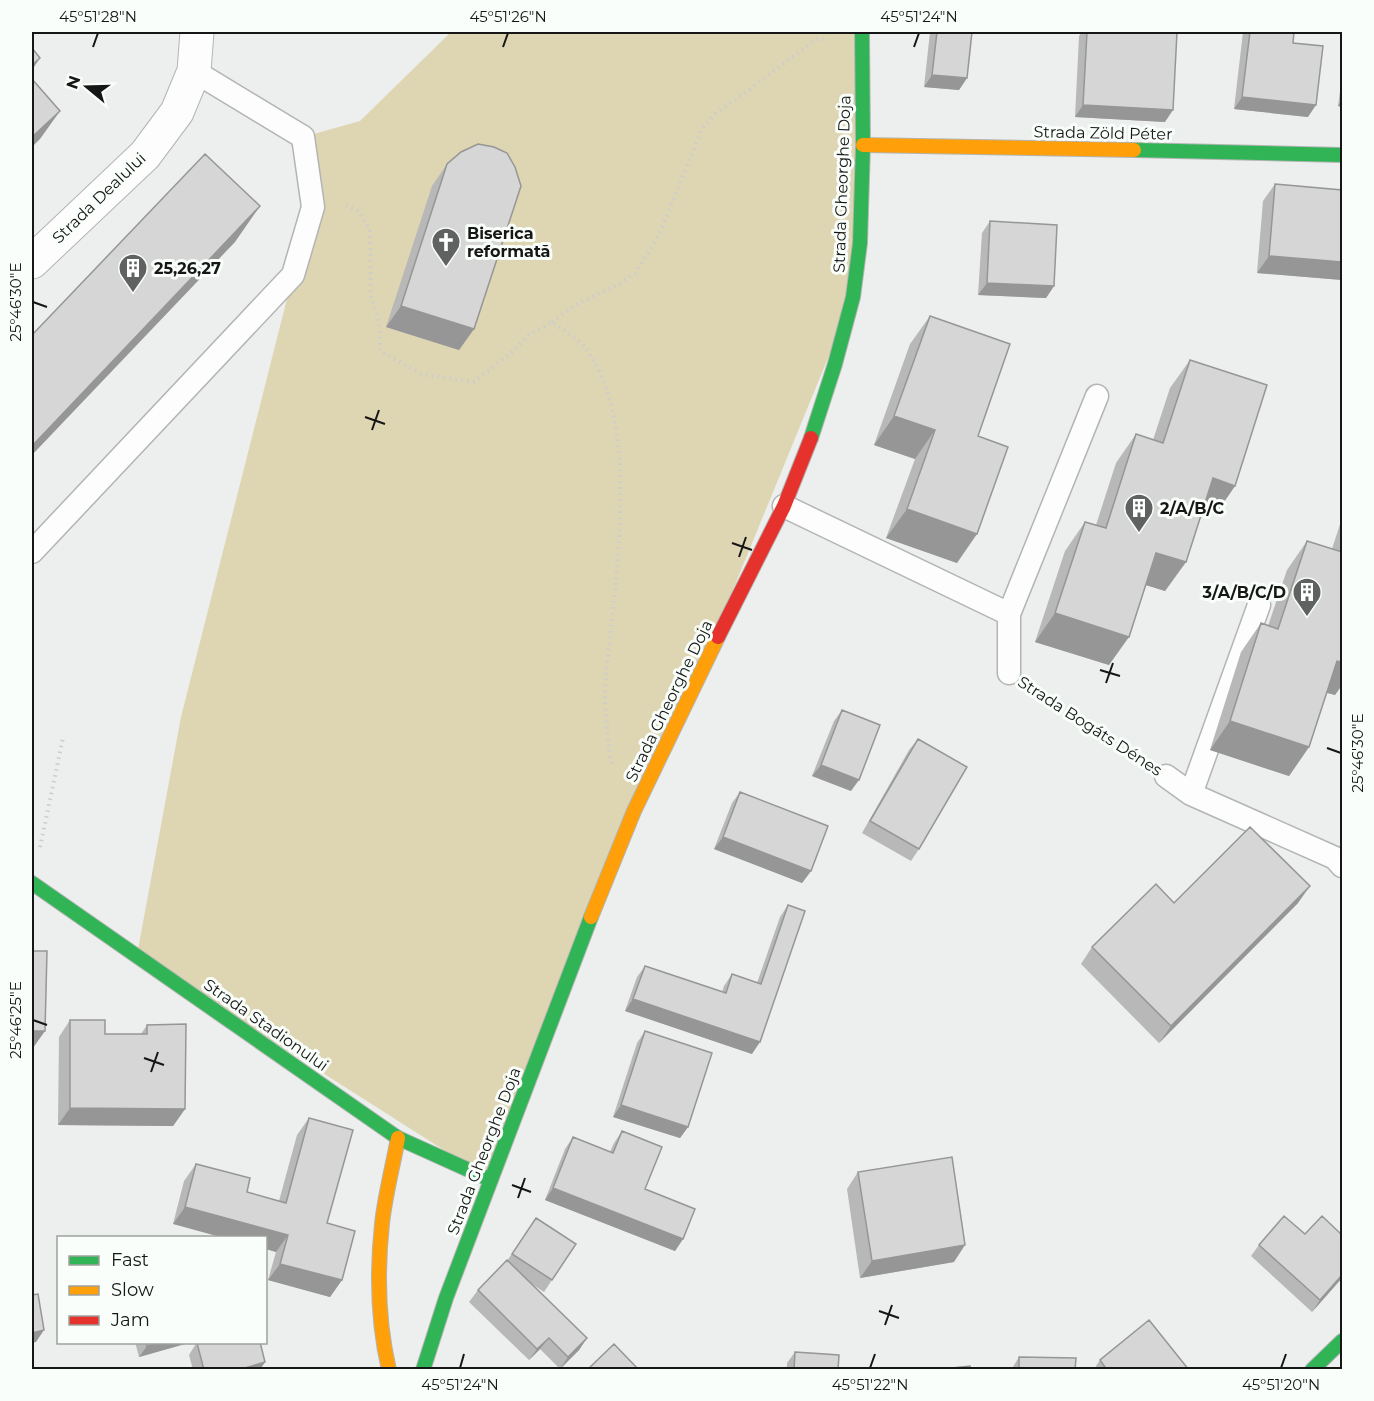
<svg xmlns="http://www.w3.org/2000/svg" width="1374" height="1401" viewBox="0 0 1374 1401" font-family="Montserrat,sans-serif">
  <style>
    .green { fill: #ded5b2 }
    .lines { fill: none; stroke-linecap: round; stroke-linejoin: round }
    .lane-casing { stroke: #b3b5b4; stroke-width: 25 }
    .street-casing { stroke: #b3b5b4; stroke-width: 35 }
    .fast-casing { stroke: #b3b5b4; stroke-width: 16 }
    .slow-casing { stroke: #b3b5b4; stroke-width: 16 }
    .jam-casing { stroke: #b3b5b4; stroke-width: 16 }
    .path { stroke: #cccdcc; stroke-width: 4; stroke-dasharray: 1.5 4.5; stroke-linecap: butt }
    .lane { stroke: #fcfdfc; stroke-width: 22 }
    .street { stroke: #fcfdfc; stroke-width: 33 }
    .fast { stroke: #30b455; stroke-width: 14 }
    .slow { stroke: #ff9f0a; stroke-width: 14 }
    .jam { stroke: #e5322d; stroke-width: 14 }
    .wall { fill: #b7b8b7 }
    .shaded-wall { fill: #959695 }
    .building { fill: #d5d6d5; stroke: #959695; stroke-width: 1.5 }
    .ticks { fill: none; stroke: #151615; stroke-width: 2 }
    .labels { text-anchor: middle; dominant-baseline: central; stroke-width: 6; stroke-linejoin: round; paint-order: stroke }
    .street-label { font-size: 16px; fill: #151615; stroke: #f9fefa }
    .poi-label { font-size: 16px; font-weight: bold; fill: #151615; stroke: #f9fefa; text-anchor: start }
    .neatline { fill: none; stroke: #151615; stroke-width: 2 }
    .ticks-label { font-size: 15px; text-anchor: middle; fill: #151615 }
  </style>
  <rect width="100%" height="100%" fill="#ecefed"/>
  <path class="green" d="M451 32H862L853 297 491 1180 137 955 181 717 293 275 313 207 303 137 360 121Z"/>
  <g class="lines">
    <g class="lane-casing">
      <path id="lane" d="M784 506 1009 614V673
        M32 552 293 275 313 207 303 137 194 71
        M1009 614 1097 396
        M1166 776 1191 794 1335 858 1342 866
        M1191 794 1259 605"/>
    </g>
    <g class="street-casing">
      <path id="street" d="M32 262 145 155 177 112 194 71 197 32"/>
    </g>
    <g class="fast-casing">
      <path id="fast" d="M1134 150 1342 155
        M811 438 835 364 853 297 860 243 863 145 862 32
        M32 883 398 1138 491 1180
        M423 1370 446 1298 591 917
        M1312 1370 1342 1341"/>
    </g>
    <g class="slow-casing">
      <path id="slow" d="M863 145 1134 150
        M591 917 634 811 718 637
        M389 1370C378 1323 377 1271 382 1224 385 1195 393 1166 398 1138"/>
    </g>
    <g class="jam-casing">
      <path id="jam" d="M718 637 784 506 811 438"/>
    </g>
    <path class="path" d="M346 205 358 211 370 230 371 296 379 322 380 351 421 374 474 382 511 353 529 335 552 322C562 329 574 336 582 344 639 412 618 556 610 639 608 657 605 676 605 694 605 715 608 737 610 758L613 764
      M552 322 575 305 619 284 635 273 649 252 660 232 702 129 716 113 750 89 815 40 825 38
      M1036 691 1140 759
      M40 847 63 738"/>
    <use href="#lane" class="lane"/>
    <use href="#street" class="street"/>
    <use href="#fast" class="fast"/>
    <use href="#slow" class="slow"/>
    <use href="#jam" class="jam"/>
  </g>
  <path class="wall" d="M930 32H972L967 78 959 90 924 87Z
    M1082 32H1177L1165 122 1075 117 1079 36Z
    M1243 32H1294L1293 43 1308 117 1234 109Z
    M1342 76V107L1338 106Z
    M447 164 474 329 459 350 386 327 432 186Z
    M1275 184 1342 190V280L1257 273 1263 201Z
    M990 221 1054 286 1046 298 978 295 982 233Z
    M930 316 978 436 957 563 886 538 915 459 874 445 910 344Z
    M1190 360 1235 486 1215 515 1202 511 1186 562 1165 591 1146 585 1109 665 1035 642 1065 551 1085 522 1096 525 1116 463 1136 434 1153 440 1170 388Z
    M1342 518V685L1335 695 1327 693 1309 747 1289 776 1210 750 1241 652 1261 623 1268 626 1287 570 1307 541 1332 549Z
    M842 710 851 791 812 776 834 721Z
    M918 739 919 849 911 861 862 833 909 750Z
    M740 792 811 871 802 883 714 849 732 803Z
    M1174 903H1298L1159 1043 1081 964 1092 947Z
    M788 905 752 1054 625 1011 637 977 645 966 722 992 724 986 732 974 757 983 780 917Z
    M70 1020 105 1034H141L147 1025 185 1109 173 1126 58 1125 59 1037Z
    M645 1031 688 1127 680 1138 613 1117 637 1043Z
    M309 1118 327 1223 342 1280 330 1297 268 1280 276 1252 266 1249V1238L173 1224 184 1181 196 1164 247 1192 279 1201 297 1135Z
    M622 1131 645 1189 683 1239 675 1251 545 1200 565 1149 573 1137 610 1152 614 1143Z
    M858 1172 954 1262 860 1278 847 1189Z
    M536 1218 576 1244 544 1292 529 1282 587 1338 579 1350 560 1369 540 1349 529 1360 469 1302 478 1290 507 1261Z
    M1305 1234 1342 1235V1278L1312 1312 1251 1256 1259 1245Z
    M135 1342H192L139 1357Z
    M197 1342H260V1370H193L189 1355Z
    M795 1352 838 1370H787V1363Z
    M1019 1357 1075 1370H1011Z
    M1100 1360 1189 1370H1098L1096 1366Z"/>
  <path class="shaded-wall" d="M40 58 32 70V65Z
    M932 75 967 78 959 90 924 87Z
    M1242 97 1316 105 1308 117 1234 109Z
    M1342 99V107L1338 106Z
    M1083 105 1173 110 1165 122 1075 117Z
    M60 111 40 139 32 147V137Z
    M260 206 235 242 32 455V446Z
    M1269 256 1342 262V280L1257 273Z
    M987 283 1054 286 1046 298 978 295Z
    M401 306 474 329 459 350 386 327Z
    M894 416 935 430 915 459 874 445Z
    M1213 478 1235 486 1215 515 1193 507Z
    M907 509 977 534 957 563 886 538Z
    M1156 553 1186 562 1165 591 1136 582Z
    M1055 613 1129 637 1109 665 1035 642Z
    M1337 661 1342 662V685L1335 695 1317 690Z
    M1230 721 1309 747 1289 776 1210 750Z
    M821 765 859 780 851 791 812 776Z
    M723 837 811 871 802 883 714 849Z
    M1310 886 1298 903 1159 1043 1171 1026Z
    M633 999 760 1042 752 1054 625 1011Z
    M32 1031H45L33 1048H32Z
    M621 1105 688 1127 680 1138 613 1117Z
    M70 1108 185 1109 173 1126 58 1125Z
    M553 1188 683 1239 675 1251 545 1200Z
    M185 1207 288 1235 276 1252 266 1249V1238H224L173 1224Z
    M965 1245 954 1262 860 1278 872 1261Z
    M280 1264 342 1280 330 1297 268 1280Z
    M1342 1275V1278L1312 1312 1320 1300Z
    M44 1330 36 1342 32 1343V1333Z
    M549 1338 540 1349 529 1360 537 1349Z
    M587 1338 579 1350 560 1369 568 1357Z
    M159 1342H192L139 1357 147 1346Z
    M265 1362 260 1370H238Z"/>
  <path class="building" d="M937 32H972L967 78 932 75Z
    M1087 32H1177L1173 110 1083 105Z
    M1250 32H1294L1293 43 1323 46 1316 105 1242 97Z
    M32 48 40 58 32 65Z
    M32 79 60 111 32 137Z
    M478 144 494 147 507 153 515 167 521 186 474 329 401 306 447 164 461 152Z
    M205 154 260 206 32 446V335Z
    M1275 184 1342 190V262L1269 256Z
    M990 221 1057 225 1054 286 987 283Z
    M930 316 1010 344 978 436 1008 447 977 534 907 509 935 430 894 416Z
    M1190 360 1267 385 1235 486 1213 478 1186 562 1156 553 1129 637 1055 613 1085 522 1106 528 1136 434 1163 443Z
    M1307 541 1342 552V551V662L1337 661 1309 747 1230 721 1261 623 1278 629Z
    M842 710 880 725 859 780 821 765Z
    M918 739 967 767 919 849 870 821Z
    M740 792 828 826 811 871 723 837Z
    M1250 827 1310 886 1171 1026 1092 947 1156 884 1174 903Z
    M788 905 805 911 760 1042 633 999 645 966 726 993 732 974 761 984Z
    M32 951H47L45 1031H32Z
    M70 1020H105V1034H147V1025L186 1024 185 1109 70 1108Z
    M645 1031 712 1053 688 1127 621 1105Z
    M309 1118 353 1130 327 1223 355 1231 342 1280 280 1264 288 1235 185 1207 196 1164 250 1178 247 1192 286 1203Z
    M622 1131 662 1147 645 1189 695 1209 683 1239 553 1188 573 1137 613 1153Z
    M952 1157 965 1245 872 1261 858 1172Z
    M1284 1216 1305 1234 1322 1216 1342 1235V1275L1320 1300 1259 1245Z
    M536 1218 576 1244 552 1280 512 1254Z
    M507 1260 587 1338 568 1357 549 1338 537 1349 478 1290Z
    M38 1294 44 1330 32 1333V1295Z
    M1149 1320 1189 1370H1107L1100 1360Z
    M146 1342H159L147 1346Z
    M200 1342H260L265 1362 238 1370H204L197 1343Z
    M614 1344 639 1370H587Z
    M795 1352 839 1355 838 1370H794Z
    M1019 1357 1076 1358 1075 1370H1019Z
    M970 1366 971 1370H933Z"/>
  <path class="ticks" d="M93 47 98 33M503 47 508 33M914 47 919 33M33 302 47 307M365 417 385 424M372 430 379 410M732 543 752 550M739 557 746 537M1100 670 1120 676M1106 683 1113 663M1327 748 1341 753M33 1020 47 1025M144 1058 164 1065M151 1072 158 1052M512 1185 531 1192M518 1198 525 1178M879 1311 899 1318M885 1325 892 1305M460 1368 464 1354M870 1368 875 1354M1281 1368 1286 1354"/>
  <defs>
    <g id="church-pin" transform="scale(1.5)"><path d="M0 17L-7.5 6A9.5 9.5 0 1 1 7.5 6Z" fill="#606261" stroke="#f9fefa"/><path d="M-1.2-6h2.4v3.5h3.3v2.4h-3.3V6h-2.4V-.1h-3.3v-2.4h3.3Z" fill="#fff"/></g>
    <g id="building-pin" transform="scale(1.5)"><path d="M0 17L-7.5 6A9.5 9.5 0 1 1 7.5 6Z" fill="#606261" stroke="#f9fefa"/><path d="M-4-6H4V6H1V3H-1V6H-4ZM-2.5-4.3h1.7v1.8h-1.7ZM.8-4.3h1.7v1.8H.8ZM-2.5-1h1.7V.8h-1.7ZM.8-1h1.7V.8H.8Z" fill="#fff"/></g>
  </defs>
  <g fill-rule="evenodd">
    <use href="#church-pin" x="446" y="242"/>
    <use href="#building-pin" x="133" y="268"/>
    <use href="#building-pin" x="1139" y="508"/>
    <use href="#building-pin" x="1307" y="592"/>
  </g>
  <g class="labels">
    <g class="street-label">
      <text transform="translate(1103 133) rotate(1)">Strada Zöld Péter</text>
      <text transform="translate(842 184) rotate(-88)">Strada Gheorghe Doja</text>
      <text transform="translate(99 198) rotate(-44)">Strada Dealului</text>
      <text transform="translate(669 701) rotate(-64)">Strada Gheorghe Doja</text>
      <text transform="translate(1090 726) rotate(33)">Strada Bogáts Dénes</text>
      <text transform="translate(266 1025) rotate(35)">Strada Stadionului</text>
      <text transform="translate(484 1151) rotate(-69)">Strada Gheorghe Doja</text>
    </g>
    <g class="poi-label">
      <text x="467" y="233">Biserica<tspan x="467" dy="18">reformată</tspan></text>
      <text x="154" y="268">25,26,27</text>
      <text x="1160" y="508">2/A/B/C</text>
      <text x="1286" y="592" text-anchor="end">3/A/B/C/D</text>
    </g>
  </g>
  <rect width="1374" height="1401" fill="none" stroke="#f9fefa" stroke-width="66"/>
  <rect x="57" y="1236" width="210" height="108" fill="#f9fefa" stroke="#9ea19e" stroke-width="1.5"/>
  <rect x="69" y="1256" width="30" height="9" fill="#30b455" stroke="#9ea19e" stroke-width="1.5"/>
  <text x="111" y="1266" font-size="18" fill="#151615">Fast</text>
  <rect x="69" y="1286" width="30" height="9" fill="#ff9f0a" stroke="#9ea19e" stroke-width="1.5"/>
  <text x="111" y="1296" font-size="18" fill="#151615">Slow</text>
  <rect x="69" y="1316" width="30" height="9" fill="#e5322d" stroke="#9ea19e" stroke-width="1.5"/>
  <text x="111" y="1326" font-size="18" fill="#151615">Jam</text>
  <g transform="translate(87 87) rotate(289)" stroke="#f9fefa" stroke-width="4.5" paint-order="stroke">
  <path d="M0-4.5L10 22L0 15L-10 22Z" fill="#151615"/>
  <text y="-9" font-size="16" font-weight="bold" text-anchor="middle" fill="#151615">N</text>
  </g>
  <rect x="33" y="33" width="1308" height="1335" class="neatline"/>
  <g class="ticks-label">
    <text x="98" y="22">45°51'28"N</text>
    <text x="508" y="22">45°51'26"N</text>
    <text x="919" y="22">45°51'24"N</text>
    <text transform="translate(16 302) rotate(-90)" y="5">25°46'30"E</text>
    <text transform="translate(1358 753) rotate(-90)" y="5">25°46'30"E</text>
    <text transform="translate(16 1020) rotate(-90)" y="5">25°46'25"E</text>
    <text x="460" y="1390">45°51'24"N</text>
    <text x="870" y="1390">45°51'22"N</text>
    <text x="1281" y="1390">45°51'20"N</text>
  </g>
</svg>
